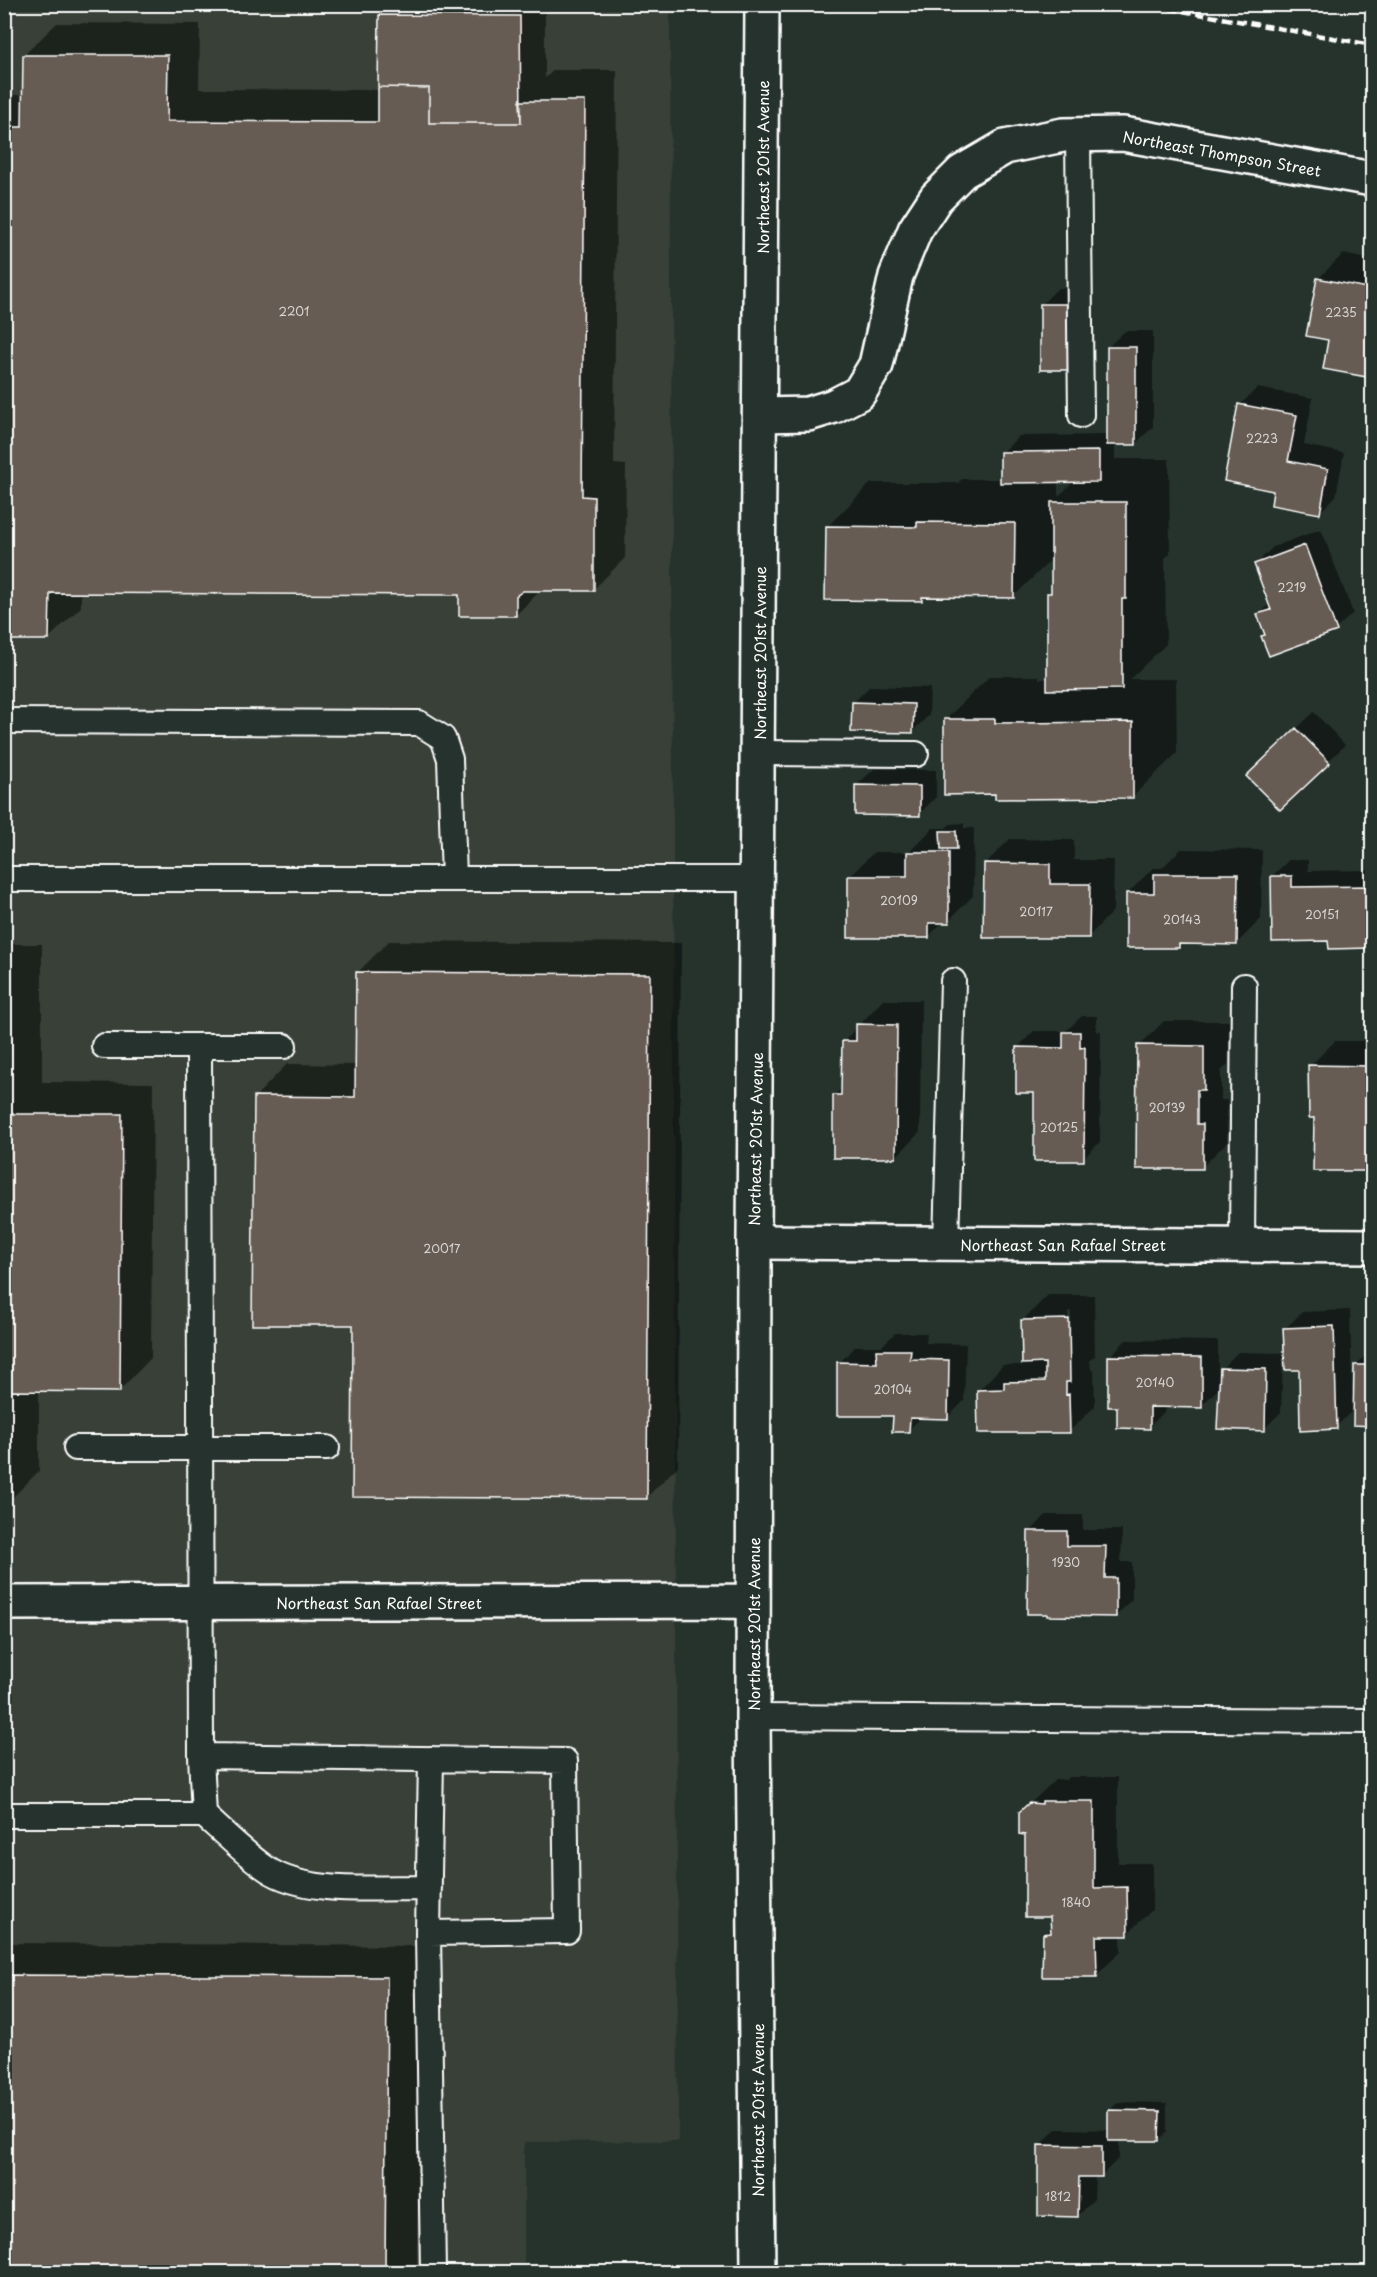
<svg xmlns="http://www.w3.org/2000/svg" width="1377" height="2277" viewBox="0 0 1377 2277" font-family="'Playpen Sans',sans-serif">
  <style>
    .built { fill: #393f38 }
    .shadow { fill: #0007; fill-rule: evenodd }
    .building { fill: #665b52; stroke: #fff; stroke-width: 1.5 }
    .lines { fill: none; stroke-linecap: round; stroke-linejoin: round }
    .lane-casing { stroke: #fff; stroke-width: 28 }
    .street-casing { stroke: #fff; stroke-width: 38 }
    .secondary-casing { stroke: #fff; stroke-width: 38 }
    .lane { stroke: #26332d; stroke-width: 24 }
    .street { stroke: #26332d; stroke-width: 33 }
    .secondary { stroke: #26332d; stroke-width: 33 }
    .rail { stroke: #fff; stroke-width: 4.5; stroke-dasharray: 9 4.5; stroke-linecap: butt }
    .labels { text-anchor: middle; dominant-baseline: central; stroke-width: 5; stroke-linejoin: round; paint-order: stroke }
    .number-label { font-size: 12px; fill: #d9d6d4 }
    .street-label { font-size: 15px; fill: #fff; stroke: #26332d }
  </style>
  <rect width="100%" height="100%" fill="#26332d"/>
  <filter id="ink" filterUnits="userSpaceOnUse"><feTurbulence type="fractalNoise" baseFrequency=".0167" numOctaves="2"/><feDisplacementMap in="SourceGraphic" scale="12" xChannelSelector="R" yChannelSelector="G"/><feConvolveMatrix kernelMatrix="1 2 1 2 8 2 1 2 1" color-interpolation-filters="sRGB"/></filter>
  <g filter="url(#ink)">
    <path class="built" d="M5 5H670L678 2141 524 2142V2272H5Z"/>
    <path class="shadow" d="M392 4H545V78L554 70H617L614 464 626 465 625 558 593 590H541L516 615 461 594 81 591V607L48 639H4V95H24V55L57 23 200 24 199 89 380 90V16Z
      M1343 254 1372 260V377L1324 368 1330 338 1318 279Z
      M1058 288H1088L1071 368 1041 305Z
      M1125 331H1153V427L1136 443H1115V459H1169L1170 554 1165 558 1166 644 1130 679H1176L1177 753 1133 796 996 792 946 719 990 676H1039V679H1049L1048 594 1053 590V558L1014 596H926L922 600 827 527 871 483H958L962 479H1002V453L1019 436 1108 435V347ZM1058 481H1074L1058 497Z
      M1257 388 1313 398 1304 445 1344 453 1336 496 1319 513 1275 489 1240 405Z
      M1321 529 1353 613 1336 629 1270 654 1263 636 1266 633 1259 615 1270 603 1256 564 1273 547Z
      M870 686 930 688 929 715 912 732 853 703Z
      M1372 696V747H1370V699Z
      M1314 712 1345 745 1280 808 1265 759Z
      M874 769 936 770V797L919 814 857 785Z
      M964 823V828H974L973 896 948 921H944L929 936 849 877 874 852H909L933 828H946L950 824Z
      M1010 839 1074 840V860H1114L1113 911 1089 936 985 864Z
      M1181 849 1262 850 1261 919 1236 944 1182 943 1179 947 1128 893 1153 868H1162Z
      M1289 860H1308V871L1372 870V947H1330V940L1272 876Z
      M389 941 681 943 678 1466 646 1498 255 1097 287 1064 357 1065V973Z
      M4 944H42V1082L153 1083 151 1358 119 1391 39 1390V1471L7 1503H4Z
      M883 1000H921L920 1132 896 1157 835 1095 843 1087V1042Z
      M1082 1016H1097L1096 1032 1101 1031 1100 1142 1083 1159 1035 1092 1017 1048 1034 1031H1066Z
      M1164 1021H1229L1228 1064 1221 1071V1100H1227V1142L1202 1167 1139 1046Z
      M1335 1041H1372V1170H1315V1117L1310 1066Z
      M1048 1295H1094L1095 1356 1090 1360 1091 1371 1094 1370 1095 1406 1070 1431 979 1390 1003 1365H1024L1023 1320ZM1068 1311H1071V1339H1068Z
      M1350 1310 1352 1392H1355V1366L1372 1349V1424H1355V1408L1336 1427 1300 1368 1285 1329 1302 1312Z
      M895 1333H927L926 1343 966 1344 964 1401 948 1417H922L908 1430 839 1363 856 1346H882Z
      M1126 1340 1218 1341V1376H1221V1369L1238 1352 1283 1353 1281 1412 1264 1429 1220 1387 1201 1406H1166V1410L1149 1427 1118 1406 1109 1357Z
      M1046 1515H1083V1530H1122L1121 1562H1132V1599L1116 1616 1049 1612 1030 1532Z
      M1068 1777H1118V1863H1152V1910L1127 1934H1121V1951L1096 1976 1045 1935 1052 1927V1916L1020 1813 1056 1779 1066 1780Z
      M4 1943 419 1946 417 2272H4Z
      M1118 2102 1167 2103V2132L1159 2140H1119V2158L1102 2175H1095L1094 2199 1078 2216 1040 2146 1056 2129 1110 2130V2110Z
      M964 2267H1022V2272H959Z"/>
    <path class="building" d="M379 15 520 16 521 123H429V88L378 87Z
      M23 55H168L167 121 378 122V87L429 88V123H521L520 101H585L582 496 594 497V591H523L516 596V616H459V595L50 593 49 640H4V127H22Z
      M1317 278 1372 289V378L1323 369 1328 340 1306 336Z
      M1040 304H1072V370H1040Z
      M1107 347H1136V445H1107Z
      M1238 404 1297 415 1288 461 1328 469 1320 514 1271 505 1273 491 1224 481Z
      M1099 451V482L1000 483V452Z
      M1051 502H1126V599H1122V689L1047 690V593H1051Z
      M917 522 1015 523 1014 598 922 597V601L825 600 826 526 917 527Z
      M1305 545 1337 631 1269 656 1261 636 1265 635 1257 614 1271 610 1254 564Z
      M1368 698H1372V749H1368Z
      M852 702 914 704 913 733 851 732Z
      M944 719H995V723L1133 722V798L995 799V794L944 795Z
      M1296 728 1330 763 1280 810 1246 776Z
      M855 785 920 786V816L855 815Z
      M940 831H956L957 849H941Z
      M907 852H949V923H929V938H848V876H907Z
      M984 863 1050 864V884H1090L1089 938H983Z
      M1154 874H1238L1237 945 1179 944V948H1126V893H1154Z
      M1271 876H1292V887L1372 886V948L1329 949 1328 941 1272 942Z
      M356 972 650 974 647 1499 352 1497 353 1325H252L254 1096 355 1097Z
      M4 976H11L10 1114H122L120 1392 8 1391 7 1505H4Z
      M856 1024 897 1025 896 1158H833V1095H841L842 1041H856Z
      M1063 1032H1080V1048L1085 1047 1084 1161H1034V1093H1016V1047L1063 1048Z
      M1137 1045 1204 1046V1090H1197V1124H1203V1169H1136Z
      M1308 1065 1372 1066V1171H1313L1314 1118H1309Z
      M1069 1319 1070 1382H1066V1395L1069 1394 1070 1433H978L977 1390 1004 1389V1382L1045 1381V1363L1022 1364 1021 1320Z
      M1334 1326 1337 1429 1300 1431 1299 1370H1285L1283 1328Z
      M876 1350H911L910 1359 949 1360 948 1419 910 1418 909 1432H892L893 1416H837V1362L877 1363Z
      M1108 1356 1202 1357V1408L1150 1407V1429L1117 1428V1407H1108Z
      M1354 1365H1372V1426L1353 1425Z
      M1220 1368 1266 1369 1265 1431 1217 1429Z
      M1028 1531H1067V1546H1106L1105 1578H1116V1617L1047 1616V1614H1027Z
      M1042 1801H1094V1888L1127 1887 1128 1936H1096L1097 1977H1042L1043 1934 1051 1933 1050 1917H1025V1835L1019 1834V1812L1029 1803 1042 1804Z
      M4 1975 387 1977 385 2272H4Z
      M1108 2110 1160 2111 1159 2141H1108Z
      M1038 2145 1102 2146V2177H1079L1078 2217 1038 2216Z"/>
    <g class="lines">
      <g class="lane-casing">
        <path id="lane" d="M1078 135 1081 415
          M4 721 419 723 443 738 450 759 454 878
          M758 753 916 754
          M4 879H757
          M104 1046H284
          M946 1244 953 981
          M1242 1245 1244 986
          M76 1448H327
          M753 1717 1372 1721
          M201 1756 565 1761 567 1931 428 1933 431 1759
          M4 1815H204L201 1756 199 1046
          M204 1815C224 1833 245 1854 267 1869 307 1896 381 1887 429 1888
          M428 1933 433 2272"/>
      </g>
      <g class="street-casing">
        <path id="street" d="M761 415 808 414 834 406 859 393 876 365 896 276 915 230 936 198 962 172 1005 147 1063 135 1123 134 1372 179
          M754 1242 1372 1246"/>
      </g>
      <g class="secondary-casing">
        <path id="secondary" d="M4 1603 753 1601
          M758 2272 753 1717 754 1242 762 4"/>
      </g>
      <use href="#lane" class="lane"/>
      <use href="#street" class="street"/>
      <use href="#secondary" class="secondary"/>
      <path class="rail" d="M1143 4 1372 45"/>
    </g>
  </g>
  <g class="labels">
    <g class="number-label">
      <text x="294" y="311">2201</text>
      <text x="1341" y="312">2235</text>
      <text x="1262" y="438">2223</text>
      <text x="1292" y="587">2219</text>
      <text x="899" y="900">20109</text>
      <text x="1036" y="911">20117</text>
      <text x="1322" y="914">20151</text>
      <text x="1182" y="919">20143</text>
      <text x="1167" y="1107">20139</text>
      <text x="1059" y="1127">20125</text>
      <text x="442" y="1248">20017</text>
      <text x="1155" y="1382">20140</text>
      <text x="893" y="1389">20104</text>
      <text x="1066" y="1562">1930</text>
      <text x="1076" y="1902">1840</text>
      <text x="1058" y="2196">1812</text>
    </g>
    <g class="street-label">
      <text transform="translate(1222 153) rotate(10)">Northeast Thompson Street</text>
      <text transform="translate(762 167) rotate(-90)">Northeast 201st Avenue</text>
      <text transform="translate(759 653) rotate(-90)">Northeast 201st Avenue</text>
      <text transform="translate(755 1139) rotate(-89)">Northeast 201st Avenue</text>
      <text x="1063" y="1244">Northeast San Rafael Street</text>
      <text x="379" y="1602">Northeast San Rafael Street</text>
      <text transform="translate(753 1624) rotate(-90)">Northeast 201st Avenue</text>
      <text transform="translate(757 2110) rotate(-90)">Northeast 201st Avenue</text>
    </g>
  </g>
  <rect width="1377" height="2277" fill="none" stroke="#26332d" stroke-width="24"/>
  <rect x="12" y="12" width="1353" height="2253" fill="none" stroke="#fff" stroke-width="2" filter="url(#ink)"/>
</svg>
